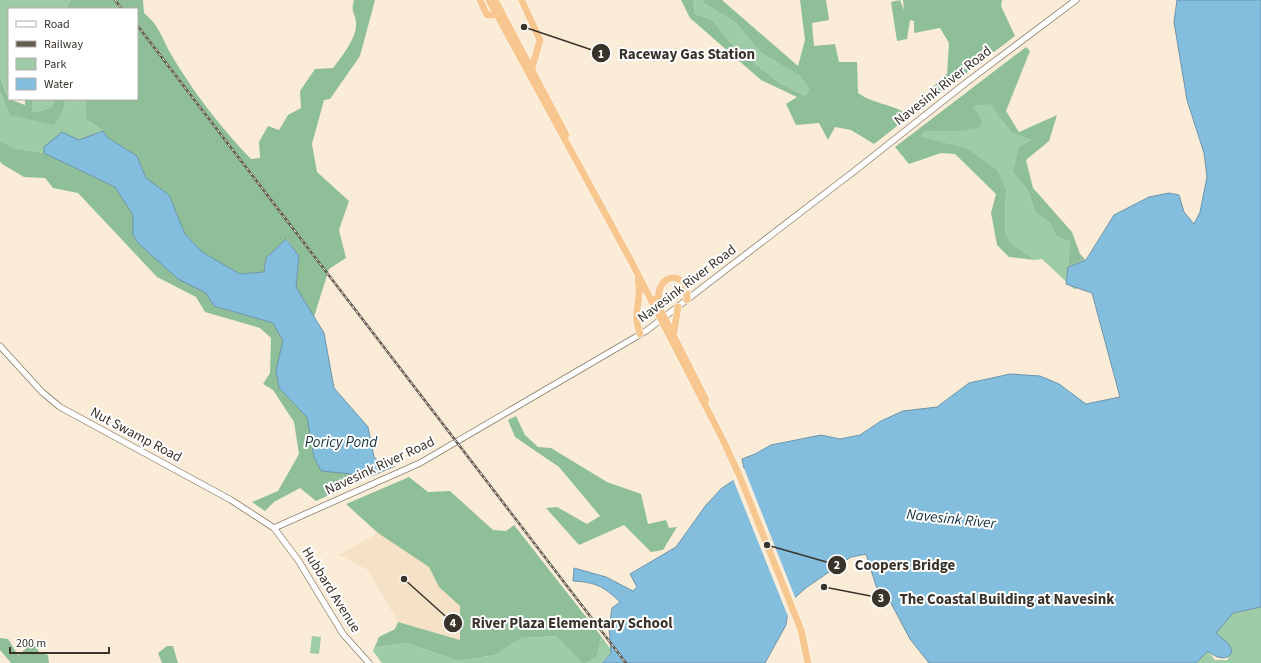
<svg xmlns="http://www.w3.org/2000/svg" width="1261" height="663" viewBox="0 0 1261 663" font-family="'Source Sans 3',sans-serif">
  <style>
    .built { fill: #f5e1c6 }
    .green { fill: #9ecca7 }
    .forest { fill: #8ebf98 }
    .water { fill: #83bedf; stroke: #6d94a9 }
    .pier { fill: #fbecd7 }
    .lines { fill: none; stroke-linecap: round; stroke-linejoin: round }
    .secondary-casing { stroke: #8a7c6a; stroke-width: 7 }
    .highway-casing { stroke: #fff; stroke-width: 8 }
    .secondary { stroke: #fff; stroke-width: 5.5 }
    .highway { stroke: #f8c790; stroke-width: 7 }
    .rail-casing { stroke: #655d52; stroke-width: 2.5 }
    .rail { stroke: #fff; stroke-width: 1; stroke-dasharray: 3; stroke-linecap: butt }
    .labels { text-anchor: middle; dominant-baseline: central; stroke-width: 4; stroke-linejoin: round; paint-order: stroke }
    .street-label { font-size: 14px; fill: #39332b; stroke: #fff }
    .water-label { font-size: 15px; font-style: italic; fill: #14303e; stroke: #fff }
    .leader { fill: none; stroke: #39332b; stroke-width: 1.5 }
    .callout-dot { fill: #39332b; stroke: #fff; stroke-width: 1.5 }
    .mark-label { font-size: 12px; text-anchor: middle; font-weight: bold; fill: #fff }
    .callout-label { font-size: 15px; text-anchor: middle; font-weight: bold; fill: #39332b; stroke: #fff; stroke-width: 4; stroke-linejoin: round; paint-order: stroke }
  </style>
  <rect width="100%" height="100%" fill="#fbecd7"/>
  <path class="built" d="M378 533 429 567 439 587 460 606V640L398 622 368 570 339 555Z"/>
  <path class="green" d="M0 0H71L66 9H9V98L0 78Z
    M693 0H704V3L736 23 760 52 801 77 809 88 806 96 781 84 734 47 712 20 695 14Z
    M0 92 10 115 63 110 66 99H86V119L103 131 79 140 44 147V153L13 148 0 140Z
    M33 99H54L52 107 34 113 32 109Z
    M990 103 1011 132 1033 140 1013 173 1027 189 1036 213 1050 223 1056 236 1070 242 1068 266 1085 259 1089 287 1074 289 1042 259 1035 260 1011 243 1005 232 1006 188 998 171 921 137 924 131H959L972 106Z
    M1261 607V663H1196L1208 651 1215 660H1227C1236 648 1225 641 1216 633L1233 613Z
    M312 636 321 637 319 654 310 653Z
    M558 636 582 663H382L373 651 377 647 407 643 458 661 495 655 522 638Z
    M601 636 612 651 601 663H586L597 657Z"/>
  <path class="forest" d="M71 0H143L144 13C160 26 162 39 172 56 194 93 221 128 251 159L260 158 259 142 268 126 279 130 288 115 301 108 300 91 315 69 333 68C341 58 357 37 356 24 356 13 350 14 354 0H375L360 56 330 99 324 100 312 144 317 172 349 201 339 230 346 258 329 269 314 317 296 287 299 256 287 239 266 258 264 272 240 274 202 252 185 234 169 195 146 178 137 156 108 138 103 131 86 119V99H137V9H66Z
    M681 0H693L695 14 712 20 734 47 781 84 806 96 809 88 801 77 760 52 736 23 704 3V0H722L798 66 805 40 800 0H826L829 20 812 23 814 46 835 44 839 62H857L858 93C875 105 892 103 910 116L874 144 851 130 835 127 828 140 819 123 796 125 786 104 797 97 761 80 690 18Z
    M900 0 904 10 903 0H1002L1001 6 1015 36 927 103 923 96 947 74 949 43 940 28 914 33V21L910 20 907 39 897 41 891 2Z
    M1026 47 1030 51 1006 111 1019 132 1057 115 1049 141 1026 160 1033 188 1072 232 1080 254 1085 259 1068 266 1070 242 1056 236 1050 223 1036 213 1027 189 1013 173 1019 147 1032 140 1011 132 990 104 973 106 982 121 979 128 959 131H924L921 137 968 149 998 171 1006 188 1005 232 1011 243 1035 260 1009 257 997 245 991 213 996 194 955 154 941 153 909 164 895 147Z
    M0 78 9 99 25 105V99H33L32 109 34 113 52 107 54 99H66L63 110 54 125 10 115 0 92Z
    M0 140 13 148 44 153 115 187 133 215V235L139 244 178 278 206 293 214 306 273 323 283 341 276 370 279 388 307 417 314 457 321 471 372 476 316 501 300 488 274 502 265 511 252 502 278 491 299 454 294 422 273 390 263 384 270 373 271 338 260 328 205 312 196 297 157 277 78 193 53 188 45 178 24 177 2 164 0 161Z
    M516 416 525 435 538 447 551 448 607 482 641 494 648 524 666 520 669 528 677 527 663 550 651 552 624 525 579 545 546 508 557 507 587 524 600 516 559 467 515 437 508 420Z
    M409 477 428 492 450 491 493 530 506 531 514 525 601 636 597 657 586 663H582L557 636 522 638 495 655 458 661 407 643 377 647 373 651 379 637 395 629 398 622 460 640V606L439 587 429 567 378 533 346 504Z
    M0 638 8 639 18 655 33 643 40 653 48 655 49 663H11L0 650Z
    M167 646H173L178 663H162L158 653Z"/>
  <path class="water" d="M1177 0H1261V607L1233 613 1216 633C1220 637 1227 641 1230 646 1236 658 1221 663 1208 651L1196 663H929L910 639 885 592H878L866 554 851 557 807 587 789 603 786 625 765 663H602L611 653 609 628 612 608 620 602C605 587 595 582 573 581L574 568 606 577 633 591 637 587 630 574 676 547 706 505 722 488 745 473 742 459 755 454 771 445 821 435 840 439 860 435 881 421 903 411 937 407 969 383 1010 374 1040 376 1059 384 1086 404 1120 397 1092 293 1066 284 1068 267 1086 260 1114 215 1149 197 1169 193 1179 195 1184 212 1194 224 1200 212 1207 177 1204 153 1187 100 1174 22Z
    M103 131 108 138 137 156 146 178 169 195 185 234 202 252 240 274 264 272 266 258 286 239 299 256 296 287 324 333 334 388 368 427 374 457 382 464 395 466 372 476 321 471 314 457 307 417 279 388 276 370 283 341 273 323 214 306 206 293 178 279 139 244 133 235V215L115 187 44 153V147L62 132 79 140Z"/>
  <path class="pier" d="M742 468H744L796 600 791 604 789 619 733 479 743 472Z"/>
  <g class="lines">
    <g class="secondary-casing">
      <path id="secondary" d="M0 346 42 392 60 407 231 500 274 528 298 560 343 634 369 663
        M274 528 420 463 646 331 857 169 967 82 1076 0"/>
    </g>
    <g class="highway-casing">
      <path id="highway" d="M480 0 487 15H497
        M489 0 631 261 723 440 740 477 801 630 808 663
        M495 0 566 135
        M522 1 540 40 532 68
        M638 280C643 301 631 311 640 334
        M655 299 706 400
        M659 303C654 273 688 267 687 300
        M674 332 678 307"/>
    </g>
    <use href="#secondary" class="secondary"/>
    <use href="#highway" class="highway"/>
    <g class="rail-casing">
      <path id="rail" d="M115 0 122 9
        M137 25 626 663"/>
    </g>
    <use href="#rail" class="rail"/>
  </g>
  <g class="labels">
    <g class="street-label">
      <text transform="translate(943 86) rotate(-38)">Navesink River Road</text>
      <text transform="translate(687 284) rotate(-37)">Navesink River Road</text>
      <text transform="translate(136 435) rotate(28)">Nut Swamp Road</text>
      <text transform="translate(380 466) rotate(-25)">Navesink River Road</text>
      <text transform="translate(331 590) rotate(58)">Hubbard Avenue</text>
    </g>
    <g class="water-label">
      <text x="341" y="442">Poricy Pond</text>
      <text transform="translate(951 519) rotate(6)">Navesink River</text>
    </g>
  </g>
  <path class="leader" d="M524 27L601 53M767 545L837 565M824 587L881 598M404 579L453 623"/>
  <g class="callout-dot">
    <circle cx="524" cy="27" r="4"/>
    <circle cx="767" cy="545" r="4"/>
    <circle cx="824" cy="587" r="4"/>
    <circle cx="404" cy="579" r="4"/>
    <circle cx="601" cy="53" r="10"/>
    <circle cx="837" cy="565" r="10"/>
    <circle cx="881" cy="598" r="10"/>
    <circle cx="453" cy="623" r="10"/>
  </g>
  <g class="mark-label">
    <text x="601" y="58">1</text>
    <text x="837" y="569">2</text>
    <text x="881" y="602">3</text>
    <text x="453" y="627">4</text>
  </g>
  <g class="callout-label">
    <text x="687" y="59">Raceway Gas Station</text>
    <text x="905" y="570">Coopers Bridge</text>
    <text x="1007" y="604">The Coastal Building at Navesink</text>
    <text x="572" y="628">River Plaza Elementary School</text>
  </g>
  <rect x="8" y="8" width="130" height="92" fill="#ffffff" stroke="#b0adaa"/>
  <rect x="16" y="21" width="20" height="6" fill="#ffffff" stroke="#b0adaa"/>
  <text x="44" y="28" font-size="12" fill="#39332b">Road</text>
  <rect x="16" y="41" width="20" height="6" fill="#655d52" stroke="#b0adaa"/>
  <text x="44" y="48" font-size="12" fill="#39332b">Railway</text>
  <rect x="16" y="58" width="20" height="12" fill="#9ecca7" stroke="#b0adaa"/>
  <text x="44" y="68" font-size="12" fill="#39332b">Park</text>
  <rect x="16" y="78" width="20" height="12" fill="#83bedf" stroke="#b0adaa"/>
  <text x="44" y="88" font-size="12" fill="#39332b">Water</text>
  <path d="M10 647v6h99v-6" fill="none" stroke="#39332b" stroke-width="2"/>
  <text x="16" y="647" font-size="12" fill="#39332b" stroke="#ffffff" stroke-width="3" paint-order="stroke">200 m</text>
</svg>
